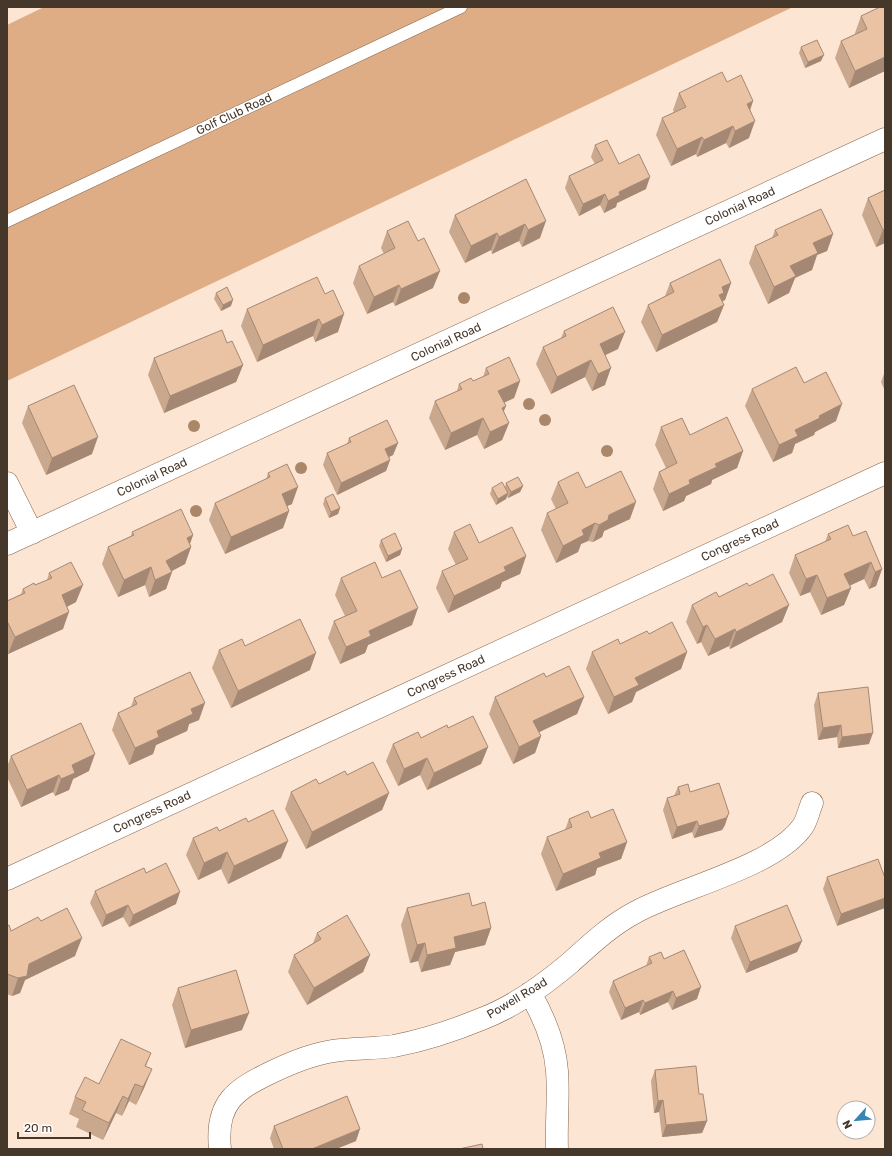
<svg xmlns="http://www.w3.org/2000/svg" width="892" height="1156" viewBox="0 0 892 1156" font-family="Rubik,sans-serif">
  <style>
    .green { fill: #dead86 }
    .lines { fill: none; stroke-linecap: round; stroke-linejoin: round }
    .lane-casing { stroke: #856348; stroke-width: 13 }
    .street-casing { stroke: #856348; stroke-width: 23 }
    .lane { stroke: #fff; stroke-width: 12 }
    .street { stroke: #fff; stroke-width: 22 }
    .tree { fill: #a98768 }
    .wall { fill: #c9a88e }
    .shaded-wall { fill: #a48874 }
    .building { fill: #eac3a5; stroke: #a48874 }
    .labels { text-anchor: middle; dominant-baseline: central; stroke-width: 3; stroke-linejoin: round; paint-order: stroke }
    .street-label { font-size: 12px; fill: #46372b; stroke: #fff }
  </style>
  <rect width="100%" height="100%" fill="#fde5d3"/>
  <path class="green" d="M44 7H793L7 381V25Z"/>
  <g class="lines">
    <g class="lane-casing">
      <path id="lane" d="M7 221 461 7"/>
    </g>
    <g class="street-casing">
      <path id="street" d="M7 483 32 533
        M7 544 885 139
        M7 879 885 473
        M530 993C544 1017 555 1044 557 1071 559 1097 556 1123 557 1149
        M220 1149C215 1102 236 1089 274 1071 293 1062 312 1054 333 1051 353 1048 374 1049 394 1046 425 1040 455 1030 484 1018 515 1006 545 984 570 963 591 944 611 925 636 912 679 888 775 867 803 826 807 820 809 810 812 803"/>
    </g>
    <use href="#lane" class="lane"/>
    <use href="#street" class="street"/>
  </g>
  <g class="tree">
    <circle cx="464" cy="298" r="6"/>
    <circle cx="529" cy="404" r="6"/>
    <circle cx="545" cy="420" r="6"/>
    <circle cx="194" cy="426" r="6"/>
    <circle cx="607" cy="451" r="6"/>
    <circle cx="301" cy="468" r="6"/>
    <circle cx="196" cy="511" r="6"/>
  </g>
  <path class="wall" d="M885 7V71L849 88 835 58 841 41 855 34V33L861 16Z
    M801 47 821 61 805 68 799 53Z
    M727 82 753 101 750 111 749 138 729 148 726 143 697 157 696 154 671 166 656 135 662 118 674 112 673 110 679 93Z
    M595 145 619 164 646 189 617 203 616 207 604 213 600 205 579 216 565 188 569 176 595 164 591 157Z
    M526 179 540 238 522 247 519 241 492 254 491 250 465 263 449 232 455 215Z
    M885 190V243L876 247 862 215 868 198Z
    M775 230 833 234 827 251 817 255 812 270 795 278 789 293 768 304 749 263 755 246 772 238Z
    M387 231 433 288 395 306 393 302 367 314 353 283 359 266 384 254 381 248Z
    M670 283H731L725 300 722 301 724 305 717 322 656 352 641 322 648 305 665 296Z
    M216 293 231 306 221 311 214 299Z
    M325 294 338 332 315 342 313 336 257 362 241 326 247 309Z
    M564 331 618 349 605 355V385L592 391 585 377 551 394 536 364 543 347 561 338Z
    M227 343 243 365 236 382 164 413 148 375 154 358Z
    M486 368 520 381 514 398 504 403 503 412 509 423 502 440 484 449 477 435 445 450 429 418 435 401 457 391 459 384 473 381 483 377Z
    M885 371V391L881 382Z
    M804 383 836 421 815 432 814 435 795 444 792 453 773 462 745 406 752 389Z
    M28 406 92 454 46 475 22 423Z
    M661 427 690 435 743 451 737 468 712 480 711 484 686 496 684 501 663 511 653 489 659 472 666 468 655 445Z
    M349 438 398 443 393 455 389 457 390 460 386 471 337 495 323 465 327 453 347 444Z
    M268 473 292 504 287 506 289 511 283 528 225 554 209 520 215 503 266 480Z
    M558 482 586 488 630 519 604 531 602 537 593 542 588 541 581 544 578 552 556 563 541 530 547 513 556 509 551 499Z
    M506 483 523 486 520 492 508 498 507 496 506 499 496 505 490 494 492 488 505 487Z
    M325 498 340 508 338 514 329 518 323 504Z
    M132 532 193 535 190 544 191 547 185 564 171 571 172 572 166 589 149 597 145 585 118 597 102 564 108 547 131 536Z
    M454 532 479 543 526 556 520 574 502 582 500 588 448 613 436 588 442 571 456 565 448 549Z
    M828 534 853 536 882 569 876 586 869 589 864 579 849 586 851 588 844 605 821 615 810 592 800 596 789 573 795 555 825 542Z
    M381 540 402 549 400 555 386 562 379 546Z
    M49 573 76 602 67 607 63 629 8 654 7 651V601L21 594 23 589 35 585 47 580Z
    M341 578H382L412 625 368 645 365 653 340 664 328 638 334 621 345 616 335 595Z
    M749 586 789 605 782 622 730 649 729 646 708 656 701 642 697 644 686 622 692 605 719 597Z
    M649 634 687 652 681 669 636 692 632 702 608 714 586 669 592 652 620 644Z
    M245 646 310 670 231 708 212 668 219 650Z
    M546 677 584 697 577 714 539 732 541 736 535 753 513 764 489 714 495 697Z
    M818 693 869 744 838 748 837 737 818 740 814 705Z
    M134 698 199 720 189 724 187 731 156 745 153 754 129 765 112 730 118 713 131 707Z
    M448 728 488 747 481 764 427 790 420 775 398 786 386 761 393 744 421 738Z
    M11 756 89 771 73 779 69 790 55 796 53 792 21 807 7 777V767Z
    M347 775 389 793 382 810 306 849 285 809 291 792 319 784Z
    M678 787 690 792 725 825 722 830 694 838 692 832 672 839 663 810 667 798 674 796Z
    M591 818 627 842 621 859 597 868 595 875 556 891 541 854 547 837 565 830 569 819Z
    M248 822 281 858 228 884 221 869 198 880 186 855 193 838 219 831Z
    M146 873 176 904 129 927 123 917 102 927 90 903 95 891Z
    M827 877 885 878 837 926 823 889Z
    M472 906 491 928 485 945 455 952 450 965 421 972 418 961 410 963 401 925 407 908Z
    M41 921 75 956 25 980 20 993 12 996 7 994V926L11 931Z
    M735 926 802 941 797 952 746 973 731 938Z
    M317 933 370 955 363 972 307 1005 288 972 294 955 313 943Z
    M649 957 664 959 697 999 672 1010 668 1002 640 1015 639 1012 621 1020 609 992 613 981 646 966Z
    M178 988 242 1030 185 1048 172 1005Z
    M151 1053 146 1066 145 1086 136 1105 129 1101 122 1116 116 1113 103 1140 76 1127 79 1119 69 1114 75 1097Z
    M655 1070 699 1094 707 1121 702 1133 662 1137 659 1112 654 1113 651 1081Z
    M274 1126 356 1141 336 1149H274L270 1138Z"/>
  <path class="shaded-wall" d="M824 55 821 61 805 68 808 62Z
    M885 57V71L849 88 855 71Z
    M753 101 747 118V104Z
    M755 121 749 138 729 148 735 131Z
    M733 126 726 143 697 157 704 140Z
    M702 137 696 154 671 166 677 149Z
    M650 177 646 189 617 203 616 207 604 213 608 201 619 192Z
    M605 194 600 205 579 216 583 204Z
    M546 221 540 238 522 247 528 230Z
    M525 224 519 241 492 254 499 237Z
    M885 229V243L876 247 883 230Z
    M497 233 491 250 465 263 471 246Z
    M833 234 827 251 817 255 812 270 795 278 789 293 768 304 774 287 790 266 813 243Z
    M440 271 433 288 395 306 401 289Z
    M731 283 725 300 721 302 724 305 717 322 656 352 662 335 722 287Z
    M399 285 393 302 367 314 374 297Z
    M233 300 231 306 221 311 223 305Z
    M344 314 338 332 315 342 322 325Z
    M319 319 313 336 257 362 263 345Z
    M625 332 618 349 593 361 600 344Z
    M591 360 585 377 551 394 557 377Z
    M243 365 236 382 164 413 170 396Z
    M611 368 605 385 592 391 598 374Z
    M520 381 514 398 492 408 498 391Z
    M842 404 836 421 815 432 814 435 795 444 792 453 773 462 779 445 795 430 819 416Z
    M506 406 499 423 502 408Z
    M483 418 477 435 445 450 451 433Z
    M509 423 502 440 484 449 490 432Z
    M98 437 92 454 46 475 52 458Z
    M398 443 393 455 381 461 385 449Z
    M743 451 737 468 712 480 711 484 686 496 684 501 663 511 669 494 715 464Z
    M390 460 386 471 337 495 341 483Z
    M523 486 520 492 508 498 511 492Z
    M298 487 292 504 275 511 282 494Z
    M508 493 506 499 496 505 498 499Z
    M636 502 630 519 604 531 602 537 593 542 599 525 609 515Z
    M340 508 338 514 329 518 331 512Z
    M289 511 283 528 225 554 231 537Z
    M595 523 588 541 581 544 578 552 556 563 563 546 582 530Z
    M193 535 188 549 191 547 185 564 159 578 166 561 187 538Z
    M402 549 400 555 386 562 388 556Z
    M526 556 520 574 502 582 500 588 448 613 454 596 504 567Z
    M871 562 864 579 838 591 844 574Z
    M151 567 145 585 118 597 124 580Z
    M882 569 876 586 869 589 875 572Z
    M172 572 166 589 149 597 155 580Z
    M817 575 810 592 800 596 806 579Z
    M83 585 76 602 56 612 62 595Z
    M851 588 844 605 821 615 827 598Z
    M789 605 782 622 730 649 736 632Z
    M418 608 412 625 368 645 365 653 340 664 346 647 369 631Z
    M69 612 63 629 8 654 15 637Z
    M707 625 701 642 697 644 703 627Z
    M735 629 729 646 708 656 715 639Z
    M687 652 681 669 636 692 632 702 608 714 614 697 635 678Z
    M316 653 310 670 231 708 238 691Z
    M584 697 577 714 527 738 533 721Z
    M205 703 199 720 189 724 187 731 156 745 153 754 129 765 135 748 157 731 191 709Z
    M841 725 837 737 818 740 823 728Z
    M873 733 869 744 838 748 842 737Z
    M541 736 535 753 513 764 519 747Z
    M488 747 481 764 427 790 434 773Z
    M95 754 89 771 73 779 69 790 55 796 61 779 72 765Z
    M427 758 420 775 398 786 404 769Z
    M59 775 53 792 21 807 27 790Z
    M389 793 382 810 306 849 312 832Z
    M729 813 725 825 722 830 694 838 699 826Z
    M697 821 692 832 672 839 677 827Z
    M288 841 281 858 228 884 234 866Z
    M627 842 621 859 597 868 595 875 556 891 563 874 599 853Z
    M227 852 221 869 198 880 204 863Z
    M180 892 176 904 129 927 133 915Z
    M885 898V908L837 926 841 914Z
    M128 905 123 917 102 927 106 915Z
    M491 928 485 945 455 952 450 965 421 972 427 955 454 937Z
    M82 938 75 956 25 980 20 993 12 996 18 978 29 964Z
    M802 941 797 952 746 973 750 962Z
    M425 943 418 961 410 963 417 945Z
    M370 955 363 972 307 1005 314 988Z
    M701 987 697 999 672 1010 676 998Z
    M673 991 668 1002 640 1015 645 1003Z
    M643 1000 639 1012 621 1020 625 1008Z
    M249 1013 242 1030 185 1048 191 1030Z
    M152 1069 145 1086 136 1105 143 1087Z
    M135 1084 129 1101 122 1116 128 1099Z
    M123 1096 116 1113 103 1140 109 1123Z
    M663 1100 659 1112 654 1113 658 1101Z
    M707 1121 702 1133 662 1137 666 1125Z
    M360 1129 356 1141 336 1149H312Z"/>
  <path class="building" d="M880 7H885V57L855 71 841 41 867 29 861 16Z
    M817 40 824 55 808 62 801 47Z
    M722 72 727 82 741 75 753 101 747 104 755 121 735 131 733 126 704 140 702 137 677 149 662 118 686 107 679 93Z
    M607 140 619 164 639 154 650 177 619 192 620 195 608 201 605 194 583 204 569 176 603 160 595 145Z
    M526 179 546 221 528 230 525 224 499 237 497 233 471 246 455 215Z
    M885 190V229L883 230 868 198Z
    M821 209 833 234 813 243 818 253 790 266 796 276 774 287 755 246 778 235 775 230Z
    M408 221 418 241 424 238 440 271 401 289 399 285 374 297 359 266 395 248 387 231Z
    M720 259 731 283 722 287 724 293 719 295 724 305 662 335 648 305 674 292 670 283Z
    M317 277 325 294 333 290 344 314 322 325 319 319 263 345 247 309Z
    M227 287 233 300 223 305 216 293Z
    M613 307 625 332 600 344 611 368 598 374 591 360 557 377 543 347 566 336 564 331Z
    M222 330 227 343 232 341 243 365 170 396 154 358Z
    M509 357 520 381 498 391 506 406 502 408 509 423 490 432 483 418 451 433 435 401 462 389 459 384 471 378 473 381 489 374 486 368Z
    M796 367 804 383 826 372 842 404 819 416 820 418 795 430 798 436 779 445 752 389Z
    M74 385 98 437 52 458 28 406Z
    M727 417 743 451 715 464 717 467 689 480 690 484 669 494 659 472 677 463 661 427 682 418 690 435Z
    M387 420 398 443 385 449 390 460 341 483 327 453 351 442 349 438Z
    M287 464 298 487 282 494 289 511 231 537 215 503 270 477 268 473Z
    M621 471 636 502 609 515 608 520 599 525 595 523 582 530 584 535 563 546 547 513 568 503 558 482 578 472 586 488Z
    M518 477 523 486 511 492 506 483Z
    M502 482 508 493 498 499 492 488Z
    M333 494 340 508 331 512 325 498Z
    M181 509 193 535 187 538 191 547 166 561 172 572 155 580 151 567 124 580 108 547 134 535 132 532Z
    M470 524 479 543 512 527 526 556 504 567 506 571 454 596 442 571 468 559 454 532Z
    M848 525 853 536 866 531 882 569 875 572 871 562 844 574 851 588 827 598 817 575 806 579 795 555 831 539 828 534Z
    M395 533 402 549 388 556 381 540Z
    M71 562 83 585 62 595 69 612 15 637 7 621V601L25 593 23 589 34 583 35 585 52 578 49 573Z
    M375 562 382 578 400 570 418 608 369 631 371 636 346 647 334 621 357 611 341 578Z
    M773 574 789 605 736 632 735 629 715 639 707 625 703 627 692 605 716 592 719 597 747 583 749 586Z
    M300 619 316 653 238 691 219 650 242 639 245 646Z
    M672 622 687 652 635 678 639 685 614 697 592 652 618 639 620 644 647 631 649 634Z
    M569 666 584 697 533 721 541 736 519 747 495 697 544 673 546 677Z
    M190 672 205 703 191 709 193 714 157 731 159 737 135 748 118 713 137 704 134 698Z
    M868 687 873 733 842 737 841 725 823 728 818 693Z
    M473 716 488 747 434 773 427 758 404 769 393 744 418 732 421 738 447 725 448 728Z
    M81 723 95 754 72 765 75 773 61 779 59 775 27 790 11 756Z
    M373 762 389 793 312 832 291 792 316 779 319 784 345 771 347 775Z
    M719 783 729 813 726 818 699 826 697 821 677 827 667 798 680 794 678 787 688 784 690 792Z
    M613 809 627 842 599 853 601 858 563 874 547 837 572 827 569 819 588 811 591 818Z
    M273 810 288 841 234 866 227 852 204 863 193 838 217 827 219 831 246 818 248 822Z
    M878 859 885 878V898L841 914 827 877Z
    M166 863 180 892 133 915 128 905 106 915 95 891 144 868 146 873Z
    M469 893 472 906 485 902 491 928 454 937 456 948 427 955 425 943 417 945 407 908Z
    M787 905 802 941 750 962 735 926Z
    M67 908 82 938 29 964 27 976 18 978 7 974V926L9 925 11 931 38 917 41 921Z
    M347 915 370 955 314 988 294 955 321 939 317 933Z
    M684 950 701 987 676 998 673 991 645 1003 643 1000 625 1008 613 981 652 963 649 957 661 952 664 959Z
    M236 970 249 1013 191 1030 178 988Z
    M121 1039 151 1053 145 1066 152 1069 143 1087 135 1084 128 1099 123 1096 109 1123 82 1110 86 1102 75 1097 85 1077 99 1084Z
    M696 1066 699 1094H703L707 1121 666 1125 663 1100 658 1101 655 1070Z
    M347 1096 360 1129 312 1149H283L274 1126Z
    M482 1144 483 1149H459Z"/>
  <g class="labels">
    <g class="street-label">
      <text transform="translate(234 114) rotate(-25)">Golf Club Road</text>
      <text transform="translate(740 206) rotate(-25)">Colonial Road</text>
      <text transform="translate(446 342) rotate(-25)">Colonial Road</text>
      <text transform="translate(152 477) rotate(-25)">Colonial Road</text>
      <text transform="translate(740 540) rotate(-25)">Congress Road</text>
      <text transform="translate(446 676) rotate(-25)">Congress Road</text>
      <text transform="translate(152 812) rotate(-25)">Congress Road</text>
      <text transform="translate(517 998) rotate(-31)">Powell Road</text>
    </g>
  </g>
  <rect width="892" height="1156" fill="none" stroke="#46372b" stroke-width="16"/>
  <g transform="translate(856 1120) rotate(243)"><circle r="19" fill="#ffffff" stroke="#b5afaa"/>
  <path d="M0-3L7 15L0 10L-7 15Z" fill="#3586b7"/>
  <text y="-6" font-size="11" font-weight="bold" text-anchor="middle" fill="#46372b">N</text>
  </g>
  <path d="M18 1132v6h72v-6" fill="none" stroke="#46372b" stroke-width="2"/>
  <text x="24" y="1132" font-size="12" fill="#46372b" stroke="#ffffff" stroke-width="3" paint-order="stroke">20 m</text>
</svg>
